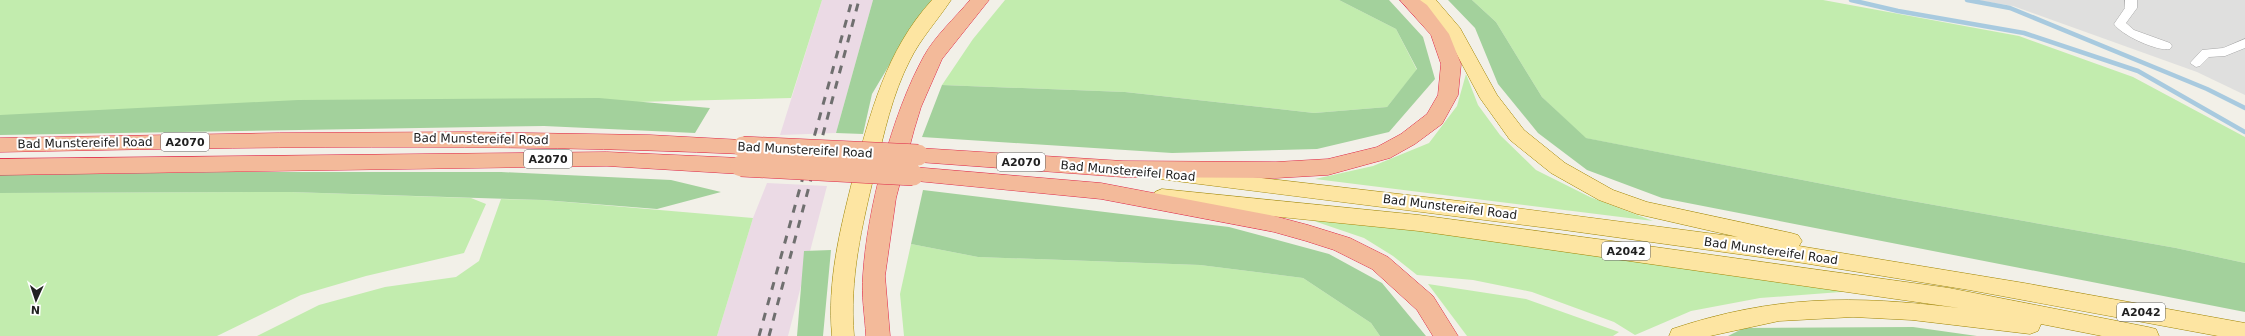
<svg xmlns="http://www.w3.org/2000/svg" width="2245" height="336" viewBox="0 0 2245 336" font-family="'DejaVu Sans',sans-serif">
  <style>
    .residential { fill: #dfdfde }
    .industrial { fill: #ebdae5 }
    .grass { fill: #c2ecae }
    .forest { fill: #a3d19c }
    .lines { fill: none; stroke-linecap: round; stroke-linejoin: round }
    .stream { stroke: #a8cadf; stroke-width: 4.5 }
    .minor-casing { stroke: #a8a8a8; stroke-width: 1 }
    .primary-casing { stroke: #9f8400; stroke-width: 1 }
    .trunk-casing { stroke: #de2748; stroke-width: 1 }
    .minor { fill: #fff; fill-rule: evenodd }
    .primary { fill: #fde5a2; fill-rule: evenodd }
    .trunk { fill: #f3ba9a; fill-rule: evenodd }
    .rail { stroke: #6f6f6f; stroke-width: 3; stroke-dasharray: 8 8; stroke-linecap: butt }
    .trunk-bridge-casing { stroke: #de2748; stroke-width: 22; stroke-linecap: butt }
    .trunk-bridge { stroke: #f3ba9a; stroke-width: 21 }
    .labels { text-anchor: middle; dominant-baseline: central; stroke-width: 4; stroke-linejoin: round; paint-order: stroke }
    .shield { fill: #fff; stroke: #646464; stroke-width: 1 }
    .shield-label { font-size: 11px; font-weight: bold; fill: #212121 }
    .street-label { font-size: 12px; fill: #212121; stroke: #fff }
  </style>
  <rect width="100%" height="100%" fill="#f2f0e8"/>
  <path class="residential" d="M1976 0H2245V95L2197 72 2013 6Z"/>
  <path class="industrial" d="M822 0H873L836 133 780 135Z
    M767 183 827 186 788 336H717L753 218Z"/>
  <path class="grass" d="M0 0H822L791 98 0 118Z
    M1005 0H1339L1396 29 1417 70 1387 107 1314 113 1125 92 942 85 973 39Z
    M1472 0H1823L2019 36 2133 77 2245 137V263L2176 248 1895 198 1585 138 1542 97 1496 22Z
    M1466 74 1478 105 1500 135 1536 170 1590 197 1653 221 1315 179 1373 166 1429 143 1457 106Z
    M290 192 471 198 486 204 464 253 366 276 301 295 217 336H0V193Z
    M501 199 543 200 753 218 717 336H257L319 305 385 287 456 277 479 261Z
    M1311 220 1515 241 1854 291 1760 298 1691 311 1635 335 1614 322 1532 292 1473 280 1417 275 1393 256 1364 238Z
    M911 244 978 257 1200 265 1303 278 1371 323 1380 336H904L900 294Z
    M1428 284 1526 299 1619 332 1613 336H1467Z"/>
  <path class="forest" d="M873 0H935L900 47 872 94 863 134 836 133Z
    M1339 0H1389L1423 37 1435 79 1389 132 1317 149 1172 153 922 137 942 85 1125 92 1314 113 1387 107 1417 69 1396 29Z
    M1448 0H1472L1496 22 1542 97 1586 138 1895 198 2176 248 2245 263V312L1662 198 1587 170 1538 133 1498 84 1475 28Z
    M599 98 710 108 695 133 544 126 0 135V115L298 100Z
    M230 172H501L671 180 721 192 657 209 543 200 290 192 0 193V175Z
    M923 190 1229 227 1329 254 1382 283 1426 336H1380L1371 323 1303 278 1200 265 978 257 911 244Z
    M831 250 823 336H797L804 251Z
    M1913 327 1977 336H1728L1744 328Z"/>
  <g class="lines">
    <path class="stream" d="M1851 0 1898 11 2024 33 2138 71 2245 132
      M1967 0 2010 8 2207 89 2245 108"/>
    <g class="minor-casing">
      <path id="minor" d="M2125 0H2137V8L2126 23 2134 30 2170 43 2172 46 2170 49C2158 52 2121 35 2114 24L2125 8Z
        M2245 39V48L2225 56 2209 57 2200 66 2196 67 2190 63 2202 50 2223 48Z"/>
    </g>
    <g class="primary-casing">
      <path id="primary" d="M932 0H951C937 21 921 38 910 60 892 95 884 133 875 171 862 226 849 279 854 336H832C827 281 840 230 853 178 870 114 886 50 932 0Z
        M1418 0H1436L1460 28 1497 95 1524 130 1565 163 1613 190 1647 202 1791 233 1798 235 1802 241 1799 246 2024 283 2245 323V336H2218L1969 290 1803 263 1564 230 1160 179 1157 174 1160 169 1167 167 1485 204 1738 237 1637 214 1599 200 1551 173 1510 140 1480 98 1446 34Z
        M1162 189 1419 215 1612 241 1949 288 2148 327 2156 329 2159 336H2102L2041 324 2038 331 2030 334 1912 320 1853 317 1779 321 1710 336H1669L1672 329C1774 295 1853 295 1959 308L1419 231 1162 205 1155 202 1152 197 1155 192Z"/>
    </g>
    <g class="trunk-casing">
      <path id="trunk" d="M970 0H989L942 59 921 107 914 130 896 198 885 276 890 336H866C865 316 861 295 863 275 867 210 892 114 924 56 935 36 955 18 970 0Z
        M1400 0H1420L1427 5 1449 34 1461 64 1458 95 1442 124 1415 144 1390 158 1328 175 1276 178 1123 177 918 162 911 160 908 155 911 150 918 148 1123 161 1276 162 1328 159 1377 147 1401 134 1427 114 1438 95 1441 64 1431 35Z
        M465 132 650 135 743 140 750 142 753 147 750 152 743 154C495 143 248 147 0 152V138L279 133Z
        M607 152 741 158 748 161 751 166 748 171 741 174 607 166 0 175V159Z
        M913 167 1101 183 1274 216 1308 225 1350 238 1388 257 1433 296 1458 336H1433L1417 310 1372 269 1334 250 1306 241 1274 232 1101 199 906 180 902 175 906 170Z"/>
    </g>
    <use href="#minor" class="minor"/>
    <use href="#primary" class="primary"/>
    <use href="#trunk" class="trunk"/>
    <path class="rail" d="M759 336 852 0
      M769 336 859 0"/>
    <g class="trunk-bridge-casing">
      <path id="trunk-bridge" d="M743 147 918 155
        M741 166 913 175"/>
    </g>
    <use href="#trunk-bridge" class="trunk-bridge"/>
  </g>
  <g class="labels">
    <g class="shield">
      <rect x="161" y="133" width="48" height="18" rx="3"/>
      <rect x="524" y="150" width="48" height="18" rx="3"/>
      <rect x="997" y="153" width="48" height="18" rx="3"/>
      <rect x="1602" y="242" width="48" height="18" rx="3"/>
      <rect x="2117" y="303" width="48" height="18" rx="3"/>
    </g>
    <g class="shield-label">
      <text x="185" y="142">A2070</text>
      <text x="548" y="159">A2070</text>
      <text x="1021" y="162">A2070</text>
      <text x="1626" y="251">A2042</text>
      <text x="2141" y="312">A2042</text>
    </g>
    <g class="street-label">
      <text transform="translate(481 139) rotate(1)">Bad Munstereifel Road</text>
      <text transform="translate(85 143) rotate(-1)">Bad Munstereifel Road</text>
      <text transform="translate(805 150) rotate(3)">Bad Munstereifel Road</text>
      <text transform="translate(1128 171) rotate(5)">Bad Munstereifel Road</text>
      <text transform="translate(1450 207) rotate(7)">Bad Munstereifel Road</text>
      <text transform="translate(1771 251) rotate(8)">Bad Munstereifel Road</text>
    </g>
  </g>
  <g transform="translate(36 300) rotate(183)" stroke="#ffffff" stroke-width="3" paint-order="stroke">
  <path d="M0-3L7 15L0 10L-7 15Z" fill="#212121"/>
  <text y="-6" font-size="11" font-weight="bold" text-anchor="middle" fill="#212121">N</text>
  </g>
</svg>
